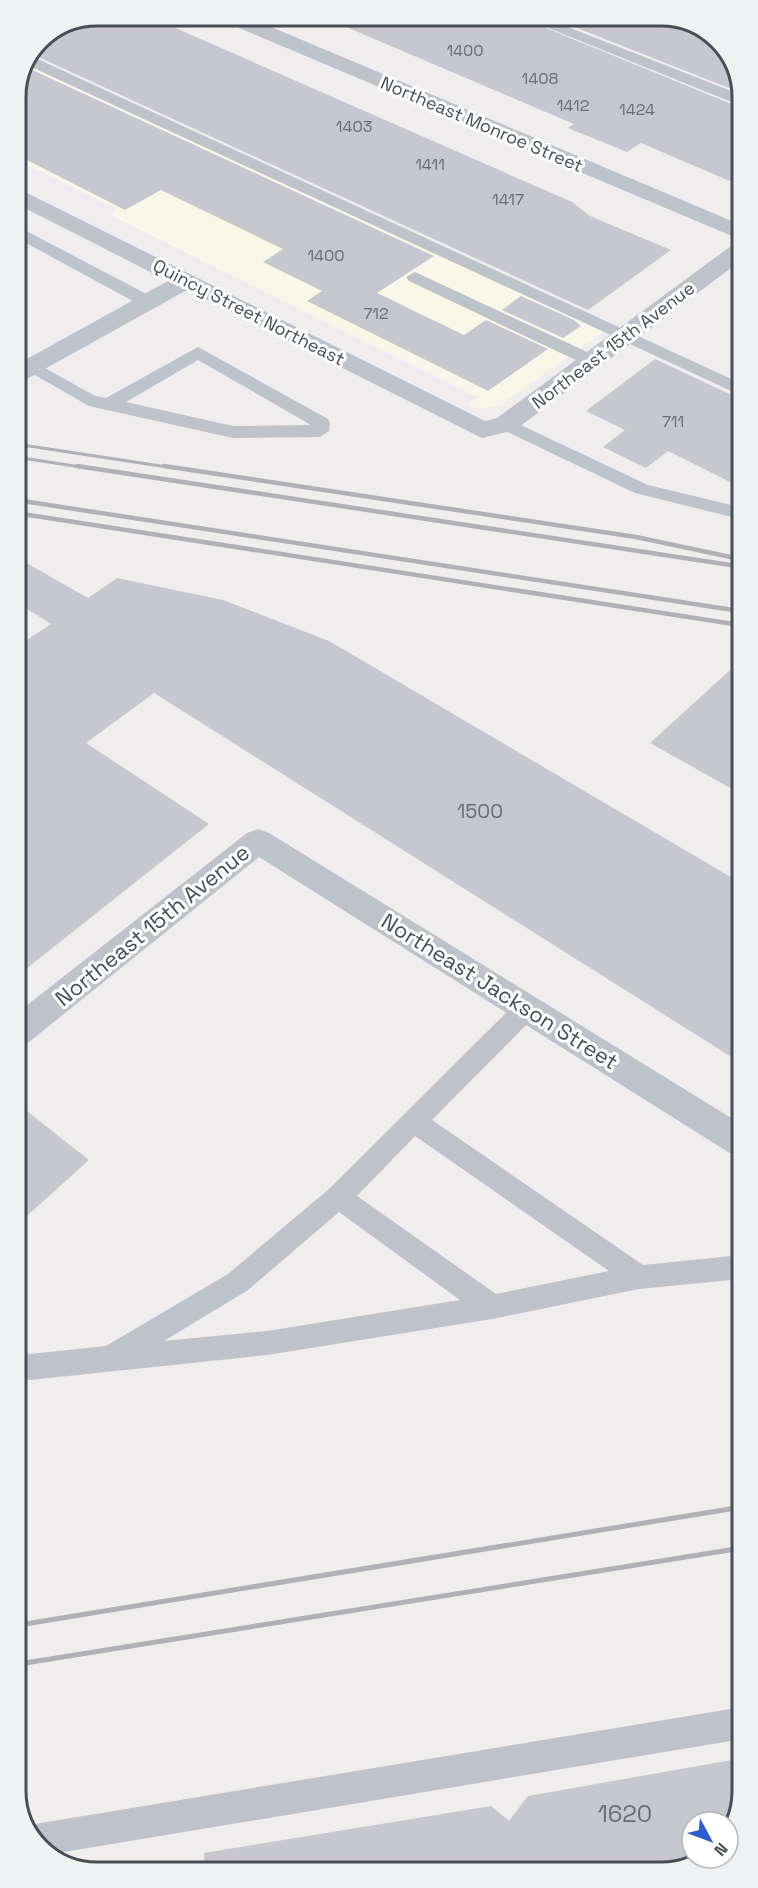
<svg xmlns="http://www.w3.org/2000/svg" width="758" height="1888" viewBox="0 0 758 1888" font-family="'Space Grotesk',sans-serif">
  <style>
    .commercial { fill: #f9f7e7 }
    .building { fill: #c7c8cf }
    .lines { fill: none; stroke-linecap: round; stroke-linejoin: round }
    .service { fill: #bdc2cb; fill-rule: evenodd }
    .minor { fill: #bdc2cb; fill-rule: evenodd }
    .tertiary { fill: #bdc2cb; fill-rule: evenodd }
    .rail-far2 { stroke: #b0b1b7; stroke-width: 3 }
    .rail-far1 { stroke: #b0b1b7; stroke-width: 4.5 }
    .rail { stroke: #b0b1b7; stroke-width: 5 }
    .labels { text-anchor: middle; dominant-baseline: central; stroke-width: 6; stroke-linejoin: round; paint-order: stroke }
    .far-number-label { font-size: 16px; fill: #676c76 }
    .far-street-label { font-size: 18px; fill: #474e58; stroke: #fff }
    .number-label { font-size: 20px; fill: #676c76 }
    .street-label { font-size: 22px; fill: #474e58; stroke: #fff }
    .near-number-label { font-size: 24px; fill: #676c76 }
    .rim { fill: none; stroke: #474e58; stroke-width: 3 }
  </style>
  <rect width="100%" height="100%" fill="#efeded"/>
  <path class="commercial" d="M28 62 604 331 499 406 482 409 472 407 469 404 477 397 111 215 115 208 15 159V91Z"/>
  <path class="building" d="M98 15H146L572 202 590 216 671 250 588 310 32 54 36 46Z
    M318 15H514L739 107V185L641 143 627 152 568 128 574 124Z
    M544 15H667L711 32 739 70V92Z
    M26 67 434 256 377 293 464 335 486 320 548 349 488 391 307 301 322 291 263 262 283 249 161 190 125 210 15 154V91Z
    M521 296 574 320 581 326 563 338 502 310Z
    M655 359 740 399V487L668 451 646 468 603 447 625 430 586 411Z
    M16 557 88 598 117 578 223 600 329 641 741 883V1063L154 693 86 743 209 824 17 976 16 647 51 624 16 602Z
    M740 661 741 794 650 743Z
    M18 1104 89 1160 18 1224Z
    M743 1758V1792L728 1836V1822H692V1858H703L688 1869 205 1872 204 1853 491 1806 509 1821 528 1796Z"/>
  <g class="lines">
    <path class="service" d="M516 15H537L739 94V105Z
      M31 56 740 383V395L27 65Z
      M15 225 154 298 157 302 148 307 142 306 15 237Z
      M415 272 598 357 601 361 592 366 586 365 409 281 406 277Z
      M198 347 328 419 330 423 329 431 320 437 233 438 89 406 21 367 30 362 36 363 95 396 106 398ZM198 360 311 425 233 426 126 402Z
      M506 418 648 485 740 507V519L635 493 499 428 497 424 499 420Z
      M527 998 536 1001 539 1008 536 1015 432 1120 643 1265 742 1255V1279L639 1289 492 1319 267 1355 30 1380 18 1377V1351L30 1354 106 1346 228 1274 329 1189 518 1001ZM415 1136 609 1271 496 1294 357 1196ZM339 1212 460 1300 267 1331 164 1341 248 1290Z
      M743 1707V1739L46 1855 26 1827 35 1824Z"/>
    <path class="minor" d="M15 187 485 421 497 418 731 246 739 244V262L515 430 482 438 187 290 25 380 16 383V365L168 281 15 203Z
      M258 829 269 833 741 1124V1157L728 1152 259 857 29 1042 17 1045V1013L247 833Z"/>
    <path class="tertiary" d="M215 15H243L739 224V239L218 19Z"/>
    <path class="rail-far2" d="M16 444 174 468
      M16 457 87 468"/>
    <path class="rail-far1" d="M77 466 737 566
      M164 466 636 537 740 559
      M16 500 740 611
      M16 513 740 625"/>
    <path class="rail" d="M19 1625 742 1507
      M19 1664 742 1548"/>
  </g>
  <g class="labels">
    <g class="far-number-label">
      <text x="465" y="50">1400</text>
      <text x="540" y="78">1408</text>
      <text x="573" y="105">1412</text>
      <text x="637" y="109">1424</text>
      <text x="354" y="126">1403</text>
      <text x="430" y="164">1411</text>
      <text x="508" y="199">1417</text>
      <text x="326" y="255">1400</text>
      <text x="376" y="313">712</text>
      <text x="673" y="421">711</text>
    </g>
    <g class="far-street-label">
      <text transform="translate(482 124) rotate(23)">Northeast Monroe Street</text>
      <text transform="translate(249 312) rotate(27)">Quincy Street Northeast</text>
      <text transform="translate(613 345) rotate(-37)">Northeast 15th Avenue</text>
    </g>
    <g class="number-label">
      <text x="480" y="811">1500</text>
    </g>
    <g class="street-label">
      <text transform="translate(152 925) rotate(-39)">Northeast 15th Avenue</text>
      <text transform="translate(500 991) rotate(32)">Northeast Jackson Street</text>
    </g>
    <g class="near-number-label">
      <text x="625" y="1813">1620</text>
    </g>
  </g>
  <path d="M0 0H758V1888H0ZM97 26H661A71 71 0 0 1 732 97V1791A71 71 0 0 1 661 1862H97A71 71 0 0 1 26 1791V97A71 71 0 0 1 97 26Z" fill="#f0f1f2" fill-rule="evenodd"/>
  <path class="rim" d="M97 26H661A71 71 0 0 1 732 97V1791A71 71 0 0 1 661 1862H97A71 71 0 0 1 26 1791V97A71 71 0 0 1 97 26Z"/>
  <g transform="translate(710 1840) rotate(131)"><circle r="28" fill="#ffffff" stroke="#b5b8bc" stroke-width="1.5"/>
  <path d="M0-4.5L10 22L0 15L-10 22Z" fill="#2b5bcc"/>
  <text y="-9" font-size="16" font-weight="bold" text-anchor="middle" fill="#474e58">N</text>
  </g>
</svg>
